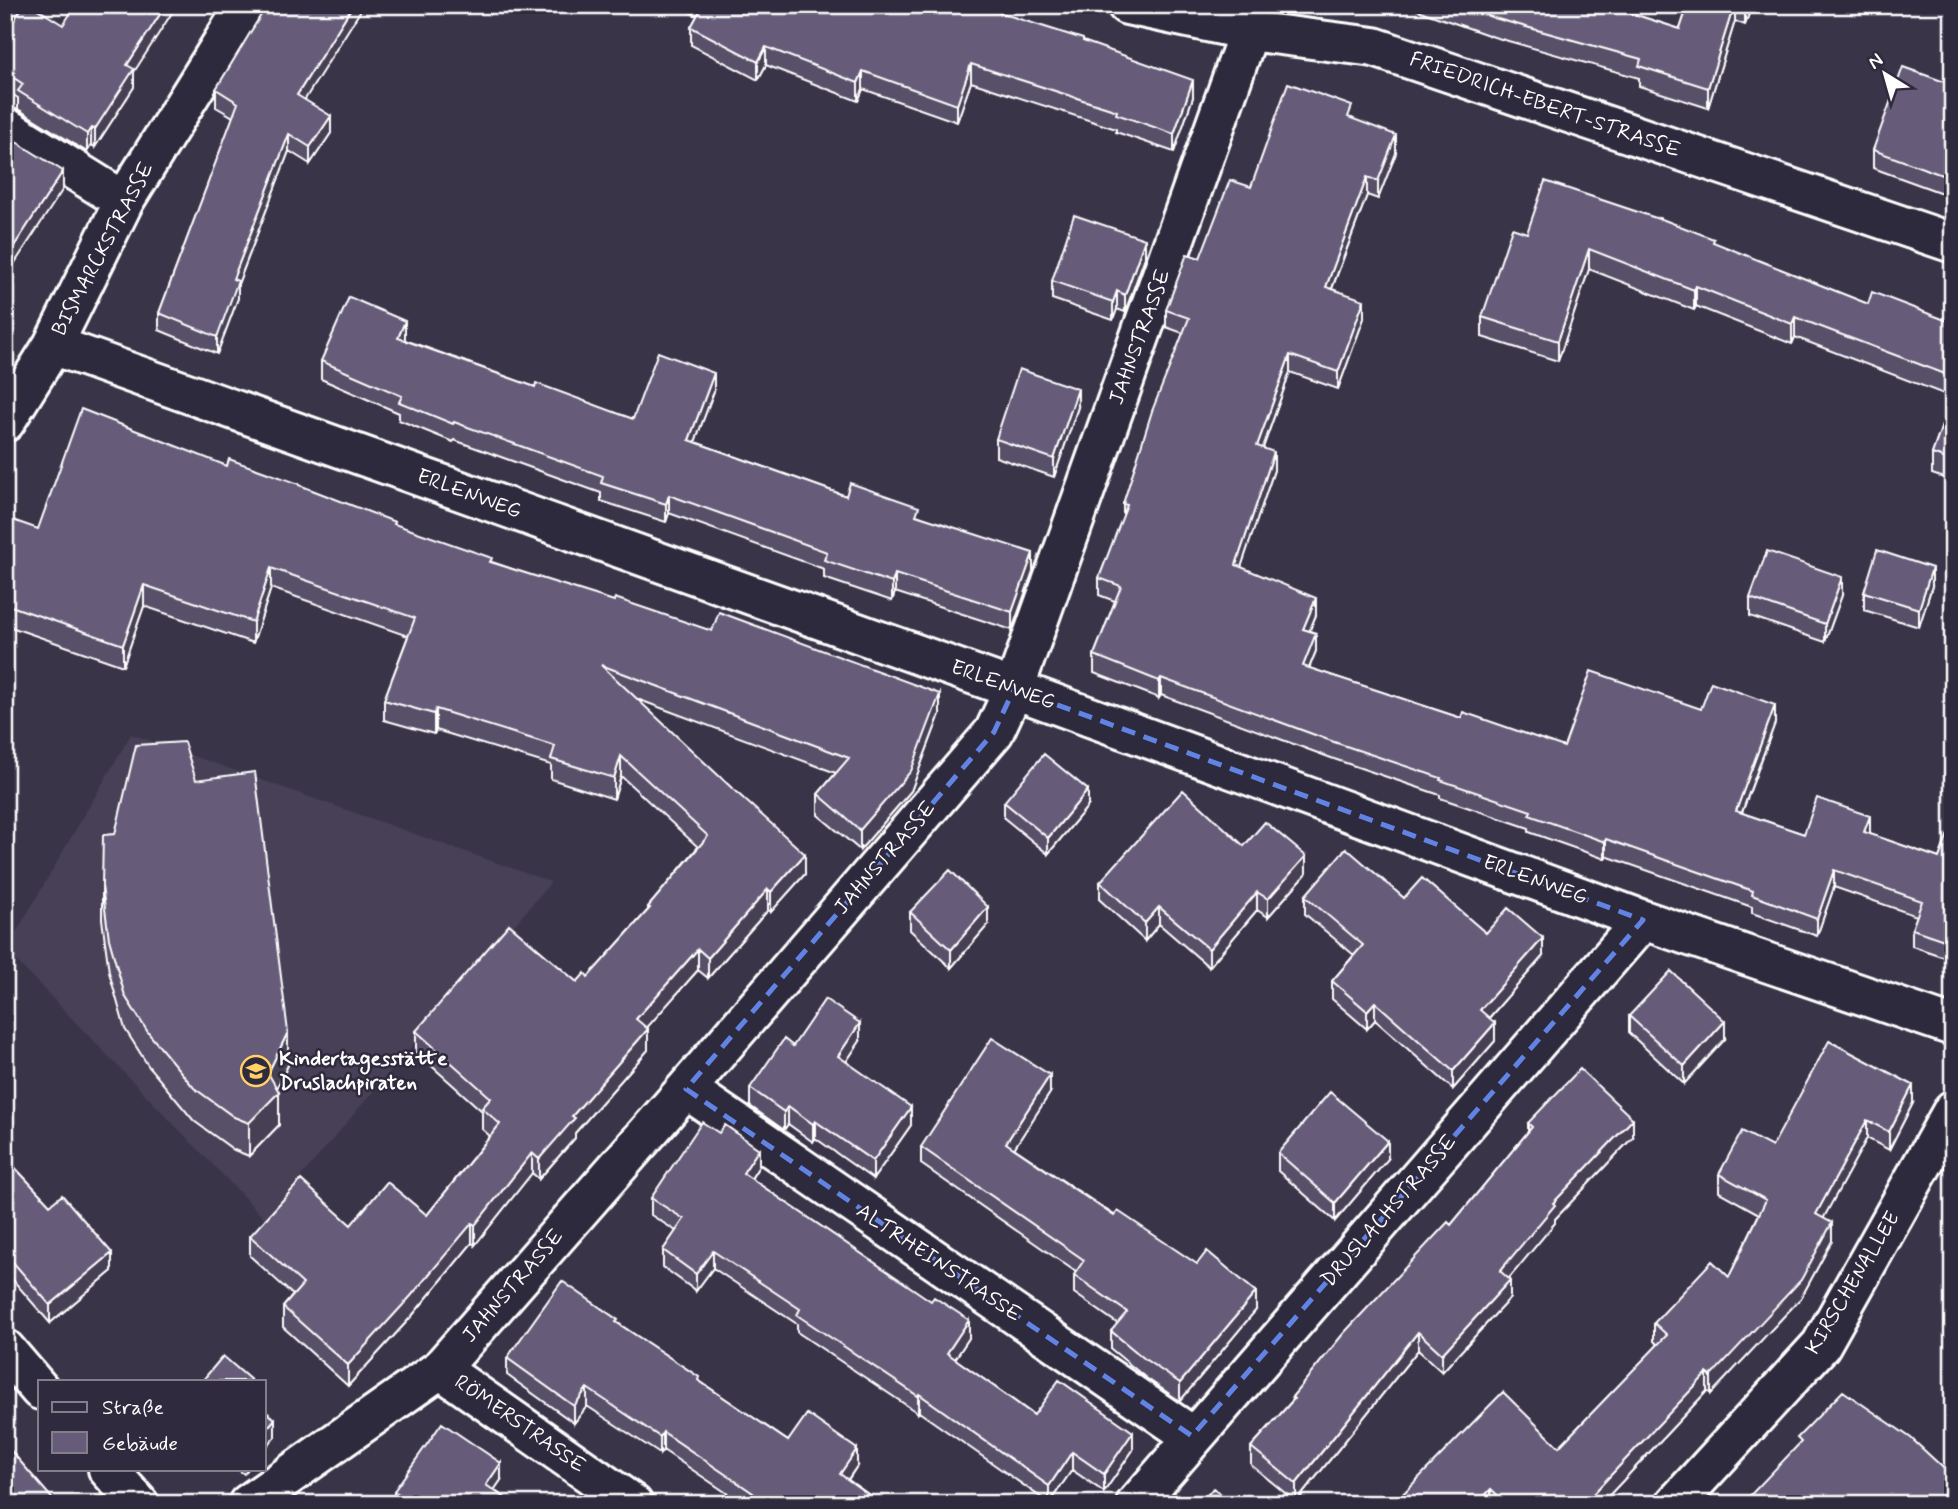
<svg xmlns="http://www.w3.org/2000/svg" width="1958" height="1509" viewBox="0 0 1958 1509" font-family="Mynerve,sans-serif">
  <style>
    .built { fill: #474057 }
    .lines { fill: none; stroke-linecap: round; stroke-linejoin: round }
    .minor-casing { stroke: #fff; stroke-width: 44 }
    .minor { stroke: #2f2a3d; stroke-width: 38 }
    .wall { fill: #584f68; stroke: #fff; stroke-width: 2 }
    .shaded-wall { fill: #474055; stroke: #fff; stroke-width: 2 }
    .building { fill: #665c79; stroke: #fff; stroke-width: 2 }
    .marked { fill: none; stroke: #6183e4; stroke-width: 5; stroke-dasharray: 14 9; stroke-linejoin: round }
    .labels { text-anchor: middle; dominant-baseline: central; stroke-width: 5; stroke-linejoin: round; paint-order: stroke }
    .street-label { font-size: 21px; fill: #fff; stroke: #2f2a3d }
    .poi-label { font-size: 21px; font-weight: bold; fill: #fff; stroke: #2f2a3d; text-anchor: start }
  </style>
  <rect width="100%" height="100%" fill="#3a3449"/>
  <filter id="ink" filterUnits="userSpaceOnUse"><feTurbulence type="fractalNoise" baseFrequency=".0143" numOctaves="2"/><feDisplacementMap in="SourceGraphic" scale="14" xChannelSelector="R" yChannelSelector="G"/><feConvolveMatrix kernelMatrix="1 2 1 2 8 2 1 2 1" color-interpolation-filters="sRGB"/></filter>
  <g filter="url(#ink)">
    <path class="built" d="M131 734 551 882 265 1219 6 950Z"/>
    <g class="lines">
      <g class="minor-casing">
        <path id="minor" d="M1127 5 1249 31 1374 47 1953 243
          M5 127 124 201
          M53 345 1014 689 1643 920 1953 1026
          M5 422 53 345 124 201 246 5
          M686 1089 1192 1436
          M5 1349 40 1390
          M440 1369 633 1504
          M108 1469 139 1504
          M248 1504 440 1369 686 1089 994 732 1014 689 1249 31
          M1136 1504 1643 920
          M1675 1504 1821 1345 1953 1110"/>
      </g>
      <use href="#minor" class="minor"/>
    </g>
    <path class="wall" d="M676 5H989L992 10 1083 41 1193 97 1174 152 1116 132V129L971 82 957 122 863 89 858 101 766 65 758 80 691 45V27L697 16Z
      M1403 5H1605L1680 29 1688 5H1752L1745 25 1735 21 1708 108 1639 86V78L1494 37Z
      M5 34 134 72V87L95 147 91 145 87 152 18 109V98L5 90Z
      M1953 85V197L1873 168V150Z
      M216 89 305 100 331 133 310 164 289 151 238 284V298L217 354 159 330V313L233 117 216 107Z
      M1352 118 1396 153 1378 199 1367 195 1332 289 1364 318 1338 389 1290 372 1263 448 1274 470 1241 567 1316 615 1309 631 1316 651 1309 668 1461 718 1564 747 1701 709 1775 723 1742 813 1804 834H1870L1939 858 1953 821V960L1912 946V929L1917 916 1834 887 1817 936 1752 913V907L1606 856 1605 859 1529 832V828L1440 798V795L1334 759 1161 695 1159 698 1094 673V655L1115 601 1099 595V578L1123 517V504L1183 333 1166 327V310L1200 258 1251 187Z
      M1659 219 1714 243 1868 304 1953 323V481L1932 474V454L1952 397 1795 337 1792 344 1696 306 1694 310 1589 269 1558 361 1482 337V317L1527 233Z
      M1145 257 1125 312 1117 309 1113 320 1052 299V281Z
      M405 340 535 387 633 419 714 391 695 442 846 496 919 516 1033 571 1012 630 895 592 892 601 824 578V569L669 513 666 522 601 501V493L454 440 453 442 399 420V413L321 379V361Z
      M1078 407 1054 477 996 457V439Z
      M227 466 299 485 395 525 492 562 940 714 911 791 860 850 818 815V794L836 773 637 699 805 874 771 912 768 910 708 978 698 970 646 1028 648 1050 575 1133V1138L539 1179 532 1173 475 1245 472 1243 411 1317 348 1386 283 1327V1307L293 1295 250 1256V1236L351 1225 427 1215 490 1136 482 1129V1111L416 1052V1031L577 982 588 977 648 910V907L698 847 621 776 614 799 551 779V765L436 730 434 734 384 720V700L408 636 271 588 253 643 144 606 123 666 5 625V534L38 529Z
      M1932 586 1919 627 1864 610V592Z
      M1842 595 1825 642 1750 616V598Z
      M1004 802 1088 806 1048 854 1004 818Z
      M115 834 288 1065 277 1088 279 1125 249 1156 234 1150 194 1121 149 1067 125 1029 109 972 102 919V886Z
      M1244 846 1306 874 1268 917 1257 910 1209 967 1159 924 1145 941 1100 900V882Z
      M1305 896 1404 898 1543 956 1489 1018 1495 1041 1453 1089 1375 1020 1367 1029 1332 999V981L1354 955 1305 914Z
      M910 912 988 925 951 968 910 930Z
      M1629 1016 1725 1039 1684 1084 1629 1033Z
      M860 1041 846 1062 911 1125 873 1179 815 1138 813 1142 788 1124 784 1130 750 1106V1088L793 1046Z
      M1050 1093 1014 1148 1256 1310 1180 1401 1146 1378 1111 1349V1331L1118 1324 1074 1293V1275L1076 1272 921 1164V1147Z
      M1913 1103 1889 1150 1867 1138 1823 1218 1832 1241 1801 1298 1711 1394 1707 1391 1601 1504H1393L1559 1447 1658 1345 1654 1341V1323L1729 1277 1759 1214 1719 1192V1174L1772 1147Z
      M1528 1123 1633 1137 1555 1219V1223L1508 1279 1510 1298 1442 1372 1418 1350 1296 1502 1251 1465V1447L1292 1401V1397L1451 1225 1528 1132Z
      M1278 1153 1388 1159 1335 1221 1278 1171Z
      M5 1157 112 1271 50 1323 5 1271Z
      M759 1166 751 1179 969 1338 955 1359 1034 1415 1133 1450 1104 1492 1072 1470 1049 1503 919 1412 918 1413 797 1332V1324L713 1268 696 1291 663 1267V1250L676 1231 651 1215V1198Z
      M618 1323 699 1381 788 1441 857 1466 848 1480 882 1504H743L663 1450 660 1454 587 1406 574 1423 507 1375V1358Z
      M237 1469H248L244 1474Z
      M501 1480 494 1490 514 1504H394V1491Z"/>
    <path class="shaded-wall" d="M166 5H177L134 72V87L95 147V129L127 65Z
      M353 5H364L297 112V95Z
      M1734 5H1735V21L1708 108V88Z
      M1745 5H1752L1745 25Z
      M766 47V65L758 80V62Z
      M971 64V82L957 122V105Z
      M863 71V89L858 101V83Z
      M1193 80V97L1174 152V134Z
      M331 116V133L310 164V147Z
      M91 128V145L87 152V134Z
      M289 134V151L238 284V298L217 354V337L233 279Z
      M1396 135V153L1378 199V181Z
      M63 171V189L5 278V260Z
      M1367 177V195L1326 304V287Z
      M1145 239V257L1125 312V295Z
      M1589 249V269L1558 361V341Z
      M1696 286V306L1694 310V290Z
      M1117 291V309L1113 320V302Z
      M1364 300V318L1338 389V372Z
      M1795 317V337L1792 344V324Z
      M405 321V339L398 355V338Z
      M1290 355V372L1257 464V446Z
      M714 373V391L689 458V440Z
      M1078 389V407L1054 477V459Z
      M1274 452V470L1236 582V565Z
      M669 495V513L666 522V504Z
      M1033 553V571L1012 630V612Z
      M271 568V588L253 643V622Z
      M1932 568V586L1919 627V609Z
      M895 574V592L892 601V583Z
      M1842 577V595L1825 642V624Z
      M144 585V606L123 666V645Z
      M1316 598V615L1303 647V629Z
      M1316 633V651L1303 683V666Z
      M1161 678V695L1159 698V681Z
      M940 694V714L911 791 860 850V830Z
      M1775 705V723L1736 828V811Z
      M436 709V730L434 734V714Z
      M621 756V776L614 799V778Z
      M1088 790V806L1048 854V838Z
      M1870 816V834L1864 832Z
      M1606 839V856L1605 859V842Z
      M805 854V874L771 912V892Z
      M1306 856V874L1268 917V899Z
      M1834 870V887L1817 936V919Z
      M768 889V910L708 978V958Z
      M1257 892V910L1209 967V949Z
      M988 907V925L951 968V950Z
      M1159 907V924L1145 941V923Z
      M1543 938V956L1480 1028V1010Z
      M698 949V970L636 1040V1019Z
      M1375 1002V1020L1367 1029V1011Z
      M1725 1021V1039L1684 1084V1066Z
      M860 1023V1041L838 1074V1056Z
      M1495 1023V1041L1453 1089V1071Z
      M648 1029V1050L575 1133V1138L539 1179V1159L572 1116Z
      M288 1032V1065L270 1101 279 1092V1125L249 1156V1123L268 1073Z
      M1050 1075V1093L1006 1161V1143Z
      M1913 1085V1103L1889 1150V1132Z
      M788 1106V1124L784 1130V1112Z
      M911 1107V1125L873 1179V1161Z
      M1633 1119V1137L1555 1219V1223L1500 1289V1271L1553 1203Z
      M1867 1120V1138L1816 1232V1214Z
      M815 1121V1138L813 1142V1124Z
      M1388 1141V1159L1335 1221V1203Z
      M759 1149V1166L743 1191V1173Z
      M532 1153V1173L475 1245V1225Z
      M472 1223V1243L411 1317 348 1386V1365Z
      M1832 1223V1241L1801 1298 1711 1394V1376Z
      M713 1251V1268L696 1291V1274Z
      M112 1253V1271L50 1323V1305Z
      M1510 1280V1298L1442 1372V1354Z
      M1256 1292V1310L1180 1401V1383Z
      M969 1320V1338L947 1371V1353Z
      M1418 1332V1350L1296 1502V1484Z
      M1707 1373V1391L1601 1504H1591V1496Z
      M587 1388V1406L574 1423V1406Z
      M919 1394V1412L918 1413V1396Z
      M275 1419V1437L264 1450V1432Z
      M663 1432V1450L660 1454V1437Z
      M1133 1432V1450L1104 1492V1474Z
      M857 1449V1466L840 1491V1474Z
      M1072 1452V1470L1049 1503V1486Z
      M501 1463V1480L486 1502V1485Z
      M1491 1489V1504H1477Z"/>
    <path class="building" d="M24 5H31L63 25 76 5H166L127 65 134 69 95 129 91 128 87 134 18 91 23 84 5 72V34Z
      M267 5H353L297 95 331 116 310 147 289 134 233 279 238 281 217 337 159 313 238 103 216 89Z
      M703 5H989L992 6 991 10 1083 39V41L1193 80 1174 134 1116 114 1117 111 971 64 957 105 863 71 858 83 766 47 758 62 691 27Z
      M1459 5H1605L1680 29 1688 5H1734L1708 88 1639 66 1641 59 1494 18Z
      M1903 67 1953 85V179L1873 150Z
      M1288 83 1352 106 1348 117 1396 135 1378 181 1367 177 1326 287 1364 300 1338 372 1290 355 1257 446 1274 452 1236 565 1316 598 1303 629 1316 633 1303 666 1461 718 1463 712 1564 747 1591 671 1701 709 1711 682 1775 705 1736 811 1804 834 1817 798 1870 816 1864 832 1939 858 1953 821V943L1912 929 1922 901 1834 870 1817 919 1752 895 1753 891 1606 839 1605 842 1529 815 1531 811 1440 780 1441 778 1334 742 1161 678 1159 681 1094 655 1121 586 1099 578 1127 505 1123 504 1152 411 1189 318 1166 310 1187 254 1200 258 1230 180 1251 187Z
      M5 135 63 171 5 260Z
      M1545 181 1659 219V218L1714 239 1713 242 1868 304 1872 292 1953 323V377L1795 317 1792 324 1696 286 1694 290 1589 249 1558 341 1482 317 1512 228 1527 233Z
      M1074 215 1145 239 1125 295 1117 291 1113 302 1052 281Z
      M349 297 405 321 398 338 535 387 536 383 633 419 658 352 714 373 689 440 846 496 850 483 919 507 916 515 1033 553 1012 612 895 574 892 583 824 560 827 552 669 495 666 504 601 483 603 476 454 422 453 424 399 402 402 396 321 361Z
      M1019 369 1078 389 1054 459 996 439Z
      M1953 395V461L1932 454Z
      M81 409 227 466 229 459 299 484V485L395 522 394 524 492 558 490 562 614 601 615 598 712 631 719 612 940 694 911 771 860 830 818 794 849 758 601 665 734 790 805 854 771 892 768 889 708 958 698 949 636 1019 648 1029 572 1116 575 1118 539 1159 532 1153 475 1225 472 1223 411 1296 348 1365 283 1307 303 1284 250 1236 301 1180 351 1225 387 1182 427 1215 500 1124 482 1108 491 1098 416 1031 509 924 577 982 585 973 588 977 650 908 648 907 708 836 621 756 614 778 551 759 555 746 436 709 434 714 384 700 415 618 271 568 253 622 144 585 123 645 5 604V534L10 519 38 529Z
      M1877 550 1932 568 1919 609 1864 592Z
      M1767 551 1842 577 1825 624 1750 598Z
      M184 742 196 780 255 772 288 1032 268 1073 279 1092 249 1123 234 1117 194 1088 149 1034 125 996 109 939 102 886 103 835 115 834 136 745Z
      M1044 754 1088 790 1048 838 1004 802Z
      M1183 790 1244 846 1265 822 1306 856 1268 899 1257 892 1209 949 1159 907 1145 923 1100 882Z
      M1346 848 1404 898 1422 878 1486 933 1508 908 1543 938 1480 1010 1495 1023 1453 1071 1375 1002 1367 1011 1332 981 1363 945 1305 896Z
      M950 870 988 907 951 950 910 912Z
      M1671 971 1725 1021 1684 1066 1629 1016Z
      M825 999 860 1023 838 1056 911 1107 873 1161 815 1121 813 1124 788 1106 784 1112 750 1088 784 1039 793 1046Z
      M992 1038 1050 1075 1006 1143 1114 1216 1118 1211 1197 1264 1207 1251 1256 1292 1180 1383 1146 1360 1111 1331 1127 1312 1074 1275 1084 1260 921 1147Z
      M1829 1041 1913 1085 1889 1132 1867 1120 1816 1214 1832 1223 1801 1280 1711 1376 1707 1373 1591 1496 1597 1502 1595 1504H1507L1491 1489 1477 1504H1393L1503 1392 1559 1447 1667 1335 1654 1323 1712 1261 1729 1277 1766 1200 1719 1174 1742 1131 1772 1147Z
      M1580 1069 1633 1119 1553 1203 1555 1205 1500 1271 1510 1280 1442 1354 1418 1332 1296 1484 1251 1447 1294 1399 1292 1397 1343 1334 1448 1222 1451 1225 1532 1127 1528 1123Z
      M1330 1092 1388 1141 1335 1203 1278 1153Z
      M702 1122 719 1133 725 1125 759 1149 743 1173 931 1301 934 1297 969 1320 947 1353 1034 1415 1059 1380 1133 1432 1104 1474 1072 1452 1049 1486 919 1394 918 1396 797 1315 800 1309 713 1251 696 1274 663 1250 684 1219 651 1198Z
      M5 1157 50 1205 62 1195 112 1253 50 1305 5 1253Z
      M562 1281 618 1320 616 1322 699 1377 698 1380 788 1441 807 1414 857 1449 840 1474 882 1504H745L753 1493 663 1432 660 1437 587 1388 574 1406 507 1358Z
      M223 1356 252 1381H202Z
      M1843 1391 1911 1438 1953 1477V1504H1742L1801 1442 1797 1438Z
      M264 1410 275 1419 264 1432Z
      M442 1423 501 1463 486 1485 514 1504H405L408 1500 394 1491Z
      M5 1438 9 1442 6 1445 57 1504H5Z
      M1213 1488 1235 1504H1200Z"/>
  </g>
  <path class="marked" d="M1014 689 1643 920 1192 1436 686 1089 994 732Z"/>
  <defs>
    <g id="school-ring" transform="scale(1.575)"><circle r="9.5" fill="#2f2a3d" stroke="#ffd166" stroke-width="1.5"/><path d="M0-5L7-2L0 1L-7-2ZM-4 1L0 2.5L4 1V4Q0 6-4 4Z" fill="#ffd166"/></g>
  </defs>
  <g fill-rule="evenodd">
    <use href="#school-ring" x="256" y="1071"/>
  </g>
  <g class="labels">
    <g class="street-label">
      <text transform="translate(1545 105) rotate(19)">FRIEDRICH-EBERT-STRASSE</text>
      <text transform="translate(103 249) rotate(-62)">BISMARCKSTRASSE</text>
      <text transform="translate(1140 337) rotate(-70)">JAHNSTRASSE</text>
      <text transform="translate(469 494) rotate(20)">ERLENWEG</text>
      <text transform="translate(1003 685) rotate(20)">ERLENWEG</text>
      <text transform="translate(885 858) rotate(-49)">JAHNSTRASSE</text>
      <text transform="translate(1535 880) rotate(20)">ERLENWEG</text>
      <text transform="translate(1389 1211) rotate(-49)">DRUSLACHSTRASSE</text>
      <text transform="translate(939 1263) rotate(34)">ALTRHEINSTRASSE</text>
      <text transform="translate(1853 1283) rotate(-59)">KIRSCHENALLEE</text>
      <text transform="translate(513 1286) rotate(-49)">JAHNSTRASSE</text>
      <text transform="translate(520 1424) rotate(35)">RÖMERSTRASSE</text>
    </g>
    <g class="poi-label">
      <text x="279" y="1059">Kindertagesstätte<tspan x="279" dy="24">Druslachpiraten</tspan></text>
    </g>
  </g>
  <rect width="1958" height="1509" fill="none" stroke="#2f2a3d" stroke-width="28"/>
  <rect x="14" y="14" width="1930" height="1481" fill="none" stroke="#fff" stroke-width="2.5" filter="url(#ink)"/>
  <rect x="38" y="1380" width="228" height="91" fill="#2f2a3d" stroke="#827f8b" stroke-width="2"/>
  <rect x="52" y="1402" width="35" height="10" fill="#2f2a3d" stroke="#827f8b" stroke-width="2"/>
  <text x="102" y="1414" font-size="21" fill="#ffffff">Straße</text>
  <rect x="52" y="1432" width="35" height="21" fill="#665c79" stroke="#827f8b" stroke-width="2"/>
  <text x="102" y="1450" font-size="21" fill="#ffffff">Gebäude</text>
  <g transform="translate(1885 74) rotate(323)" stroke="#2f2a3d" stroke-width="5" paint-order="stroke">
  <path d="M0-5L12 26L0 18L-12 26Z" fill="#ffffff"/>
  <text y="-10" font-size="19" font-weight="bold" text-anchor="middle" fill="#ffffff">N</text>
  </g>
</svg>
